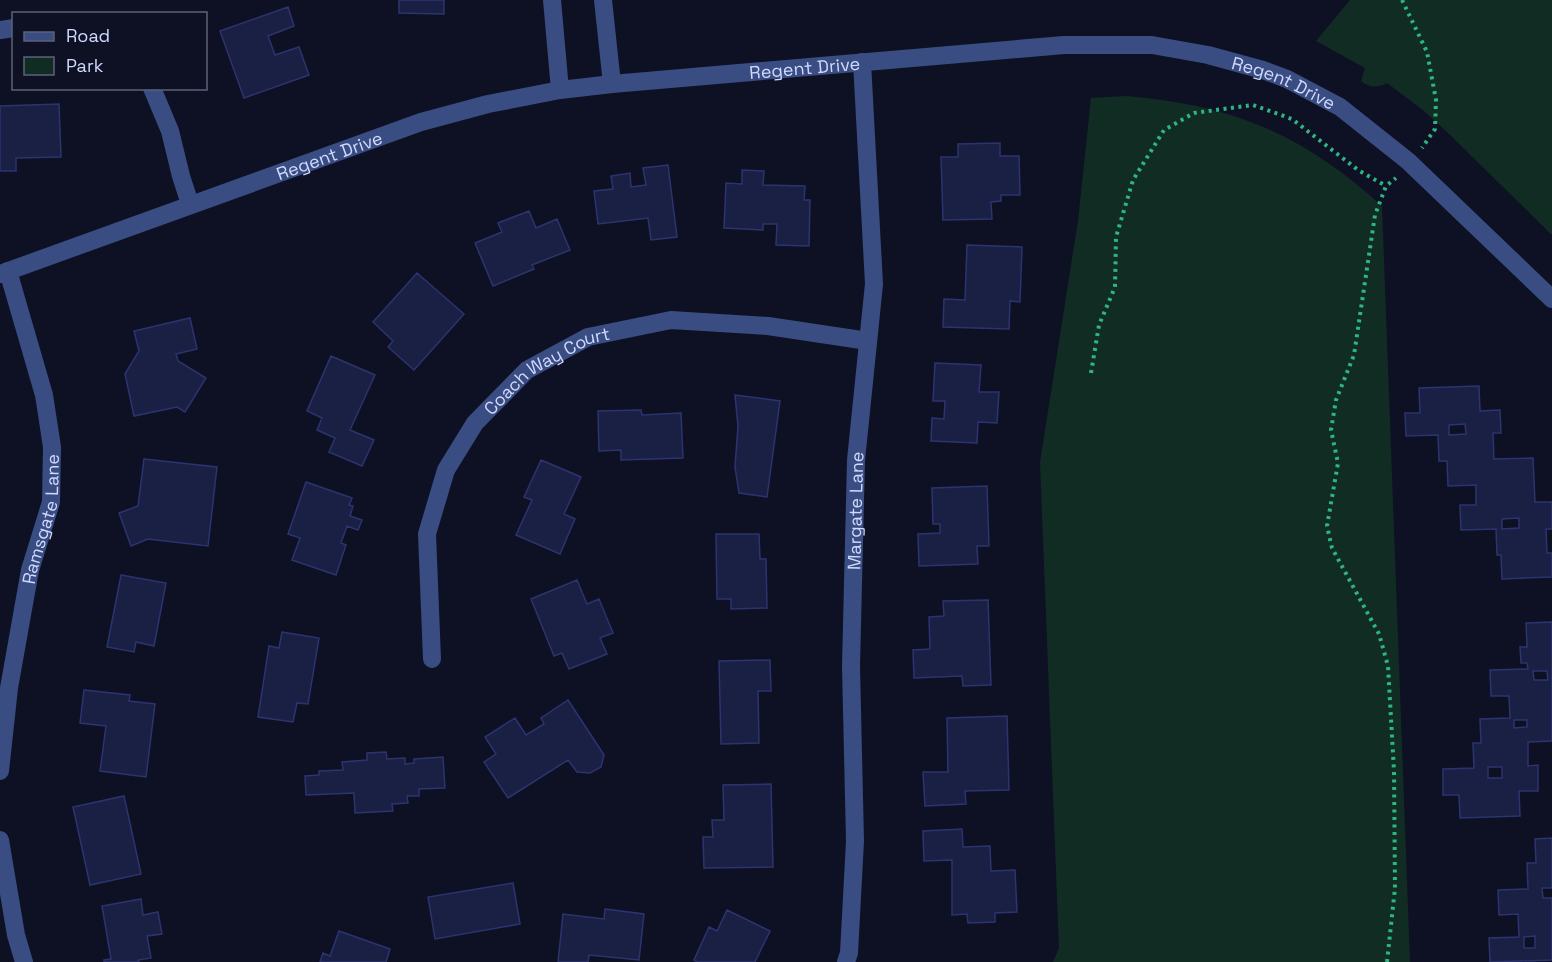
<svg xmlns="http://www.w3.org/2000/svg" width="1552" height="962" viewBox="0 0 1552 962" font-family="'Space Grotesk',sans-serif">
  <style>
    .green { fill: #112d23 }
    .building { fill: #1a1f44; stroke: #2c3470; stroke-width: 1.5; fill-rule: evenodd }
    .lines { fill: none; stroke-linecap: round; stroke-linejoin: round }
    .path { stroke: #2fb483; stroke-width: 4; stroke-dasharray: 3 4.5; stroke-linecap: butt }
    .minor { stroke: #394d82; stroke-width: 18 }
    .labels { text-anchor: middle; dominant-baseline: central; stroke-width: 6; stroke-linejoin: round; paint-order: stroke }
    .street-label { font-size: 18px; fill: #d0d9ff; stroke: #0e1123 }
  </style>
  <rect width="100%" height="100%" fill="#0e1123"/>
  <path class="green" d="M1350 0H1552V235L1447 132 1423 110 1387 83C1378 88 1369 88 1361 81L1365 68 1316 41Z
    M1126 96C1232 105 1303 134 1382 206L1410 962H1053L1059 948 1040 462 1078 221 1091 98Z"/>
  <path class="building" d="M399 0H444V14L399 13Z
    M288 7 294 26 268 36 275 55 299 47 309 75 244 98 220 31Z
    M59 104 61 157 16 158V171H0V106Z
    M1000 143V156H1019L1020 195H1001V201L991 202 992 219 943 220 941 157H958V144Z
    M668 165 677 237 651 240 648 218 598 224 594 191 613 189 611 176 630 173 631 187 646 185 643 168Z
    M742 170 764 171 763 185 805 186 804 200H810L809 246 776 245 777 224H763V230L724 228 726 183 742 184Z
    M529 211 536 228 557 219 570 250 532 265 534 269 493 286 475 243 502 232 498 223Z
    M967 245 1022 247 1020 302 1010 301 1009 329 943 327 944 299 965 300Z
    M417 273 464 314 414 370 388 347 393 341 373 322Z
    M190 318 197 349 176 354 178 361 206 378 185 412 177 407 134 416 125 374 139 351 134 331Z
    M331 356 375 375 350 430 374 440 362 466 329 452 335 438 317 430 322 418 307 411Z
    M935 363 981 365 979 392H999L997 423 978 422 977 443 931 441 932 418 944 419 945 401H933Z
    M1479 386 1480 411 1500 410 1501 433H1493L1494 459 1533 458 1535 502H1552V529H1546L1547 553H1552V577L1502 579 1501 555H1497L1496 529 1461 530 1460 505H1476V485L1448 486 1447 461H1439L1438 435 1406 436 1405 413H1420L1419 388ZM1465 424 1466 434 1449 435V425ZM1519 518V528L1502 529V519Z
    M735 395 780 401 767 497 739 493 735 467 738 426Z
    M641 410 642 415 681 413 683 458 621 460V450L599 451 598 411Z
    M144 459 217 467 208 546 148 539 131 546 119 513 138 506Z
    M541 460 581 477 564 514 575 519 560 554 516 535 532 500 524 497Z
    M306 482 352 498 349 505 353 506 350 516 362 520 358 530 347 526 341 543 346 545 336 575 292 560 300 538 288 534Z
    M987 486 989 546H977L978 564 919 566 918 534 940 533V524H933L932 488Z
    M716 534H759L760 559H766L767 608 731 609V599H717Z
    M121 575 166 583 154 646 136 642 134 652 107 647Z
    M577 580 587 604 599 599 613 633 600 638 607 654 569 669 562 653 554 656 531 599Z
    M988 600 991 685 963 686 962 676 914 678 913 650 930 649 929 617 944 616 943 601Z
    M1552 622V741L1528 742V766L1538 765V791H1519L1520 816 1460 818 1459 795H1443V769L1474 768 1473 743H1481L1480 719 1510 718 1509 696H1491L1490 670 1528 669 1527 663H1521L1520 647H1527L1526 623ZM1533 671H1547L1548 680H1534ZM1514 720H1527V727L1514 728ZM1488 767H1502V778H1488Z
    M282 632 319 638 308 704 297 703 293 722 258 717 269 646 279 648Z
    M770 660 771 691H758L759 743 721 744 719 661Z
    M84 690 130 695 129 701 155 704 146 777 100 771 106 726 80 723Z
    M568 700 604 755 601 767 590 773 577 772 568 760 508 798 484 762 496 754 485 737 515 718 526 735 544 724 541 718Z
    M1007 716 1009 790 965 791 966 804 925 806 923 772H948L947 718Z
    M386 752 387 759 405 758V764L414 763V759L443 757 445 788 419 789V796H407L408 803 392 804 393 811 355 813 354 793 306 795 305 776 319 775V771L343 770 342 762 367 760V753Z
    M771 784 773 867 704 868 703 837H713L712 820H724L723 785Z
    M124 796 141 874 90 885 73 807Z
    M962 829 963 847 990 846 991 871 1015 870 1017 912 995 913V922L968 923 967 914 952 915V860L924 861 923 831Z
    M1552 838V888H1542L1543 898H1552V960L1490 962 1489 938 1519 937 1518 914 1499 915 1498 890 1528 889 1527 863H1536L1535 839ZM1535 936V948H1524V937Z
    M513 883 520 924 435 939 428 897Z
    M141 899 143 915 158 912 162 934 147 936 151 958 138 960 139 962H104V960L111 959 102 906Z
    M605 909 644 914 639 960 589 955 588 962H558L563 914 604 919Z
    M727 910 770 931 755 962H697L694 960 709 927 717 931Z
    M339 931 390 949 386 962H320L323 953 330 956Z"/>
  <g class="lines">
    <path class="path" d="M1402 0 1427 52 1436 100 1435 129 1422 148
      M1091 373 1099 325 1115 287 1116 237 1133 180 1164 130 1194 113 1253 105 1292 119 1358 170 1386 186
      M1387 962 1395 888 1394 771 1388 666 1379 634 1332 548 1327 526 1338 463 1331 430 1336 400 1354 355 1375 215 1386 186 1396 178"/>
    <g class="minor">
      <path d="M552 0 560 90"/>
      <path d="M603 0 612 84"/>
      <path d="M0 30 14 28"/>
      <path d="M152 88 170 131 181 176 190 204"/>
      <path id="s1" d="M0 274 421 122 488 104 560 90 612 84 1064 45H1152L1208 55 1263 70 1287 79 1340 107 1408 161 1552 299"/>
      <path id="s2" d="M432 659 427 534 446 470 475 423 527 370 588 337 671 320 768 326 868 341"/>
      <path id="s3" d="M0 771 9 688 30 570 51 502 52 447 44 395 8 271"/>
      <path d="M0 840 16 935 24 962"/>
      <path id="s4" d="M846 962 849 953 855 841 851 666 856 460 874 284 862 62"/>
    </g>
  </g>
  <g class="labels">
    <g class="street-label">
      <text stroke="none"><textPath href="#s1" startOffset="836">Regent Drive</textPath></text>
      <text stroke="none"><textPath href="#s1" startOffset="1322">Regent Drive</textPath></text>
      <text stroke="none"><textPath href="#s1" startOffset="350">Regent Drive</textPath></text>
      <text stroke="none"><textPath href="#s2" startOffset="338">Coach Way Court</textPath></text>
      <text stroke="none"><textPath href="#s4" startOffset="452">Margate Lane</textPath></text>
      <text stroke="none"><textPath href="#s3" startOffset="256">Ramsgate Lane</textPath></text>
    </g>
  </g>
  <rect x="12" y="12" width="195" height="78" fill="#0e1123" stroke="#5c617b" stroke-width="1.5"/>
  <rect x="24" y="32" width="30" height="9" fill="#394d82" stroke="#5c617b" stroke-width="1.5"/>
  <text x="66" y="42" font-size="18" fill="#d0d9ff">Road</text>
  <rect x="24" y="57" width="30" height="18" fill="#112d23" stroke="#5c617b" stroke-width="1.5"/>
  <text x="66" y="72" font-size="18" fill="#d0d9ff">Park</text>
</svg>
